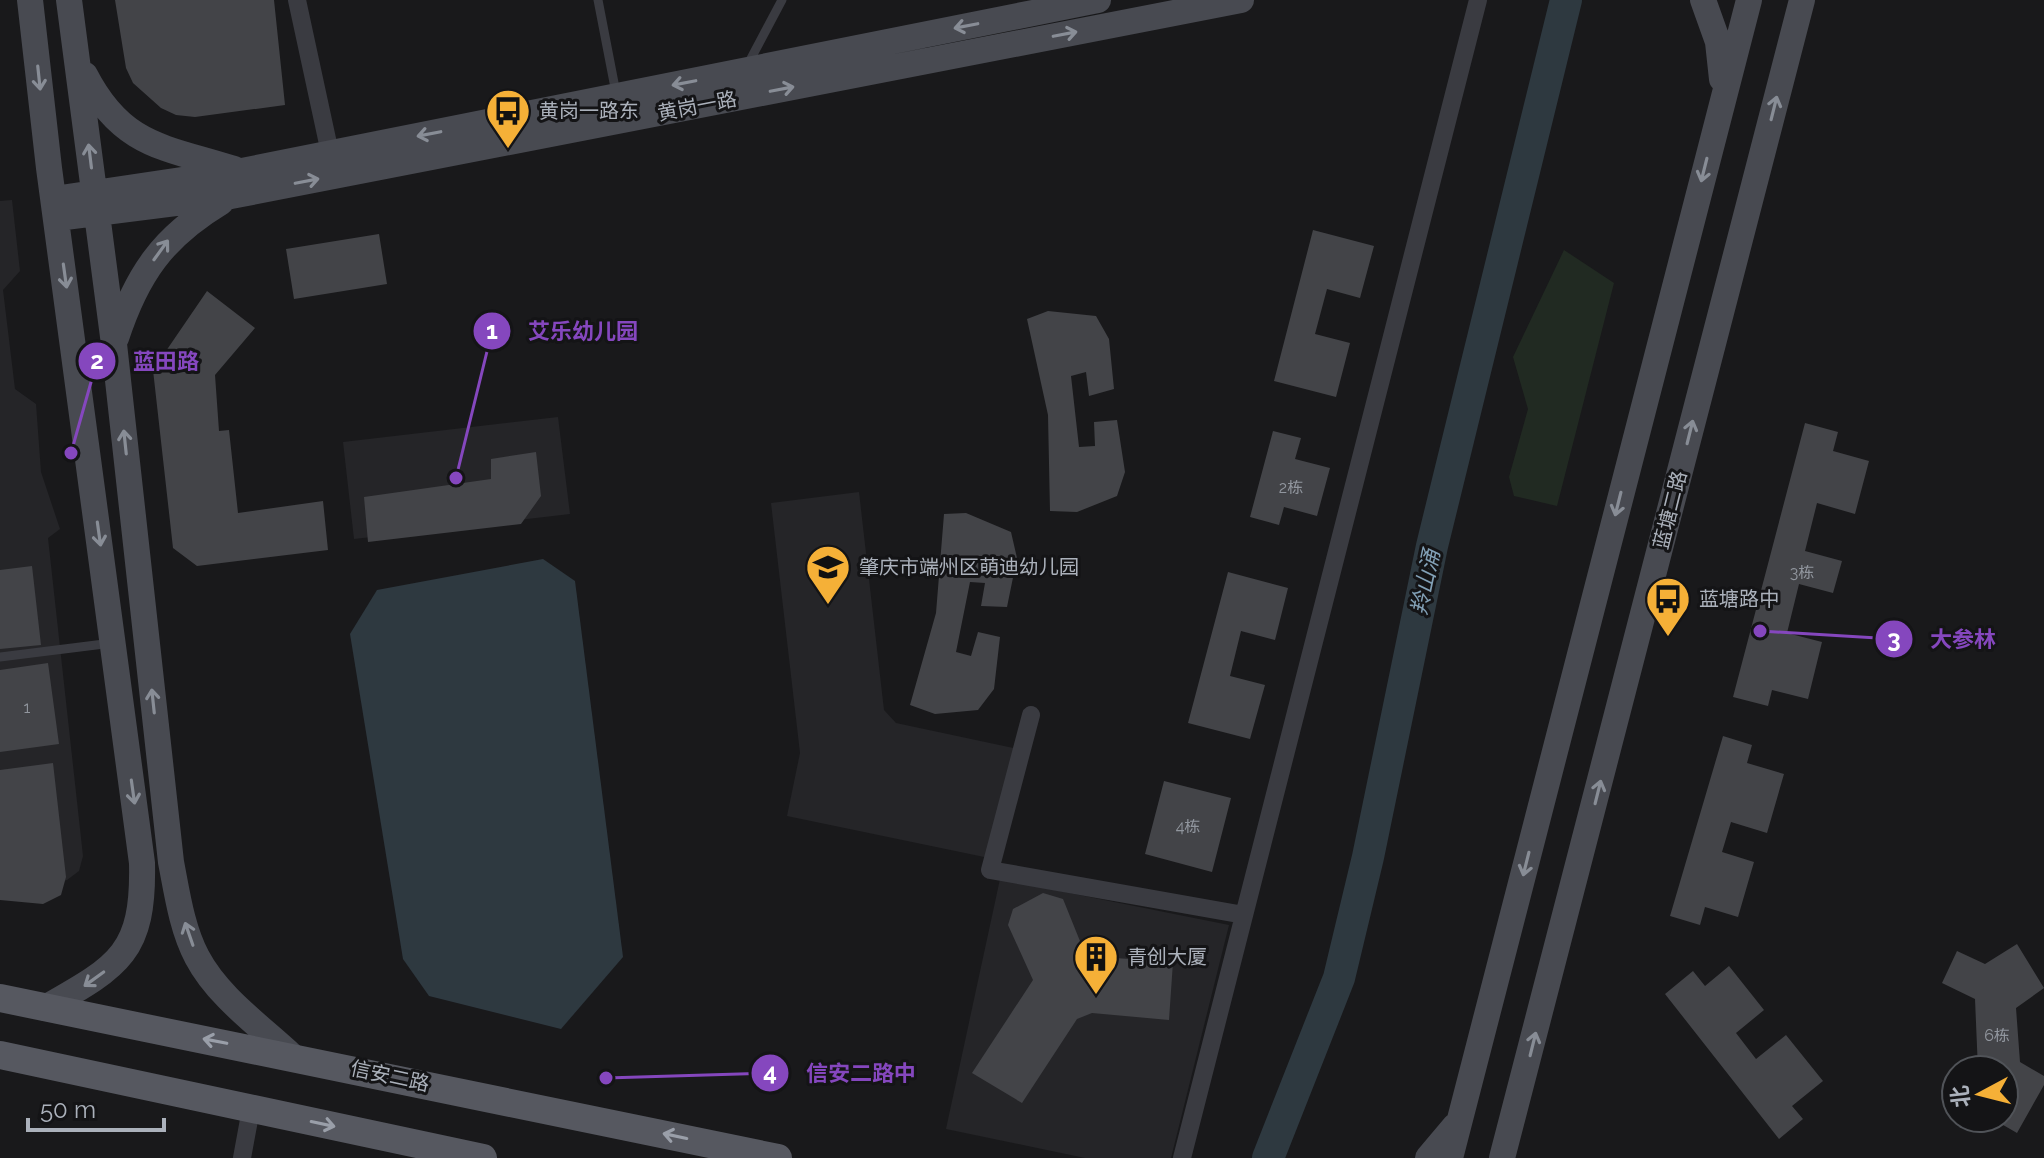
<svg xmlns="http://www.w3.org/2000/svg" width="2044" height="1158" viewBox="0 0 2044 1158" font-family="Raleway,'Noto Sans SC',sans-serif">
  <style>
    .built { fill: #252528 }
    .green { fill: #212a22 }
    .water { fill: #2e3940 }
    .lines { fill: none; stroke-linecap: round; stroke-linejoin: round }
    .river { stroke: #2e3940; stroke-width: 32 }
    .building { fill: #434448 }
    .lane { stroke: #3a3b41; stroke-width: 9 }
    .street { stroke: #3a3b41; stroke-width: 18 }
    .secondary { stroke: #484a51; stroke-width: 26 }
    .primary { stroke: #565860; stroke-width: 28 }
    .oneway { stroke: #888d96 }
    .oneway2 { stroke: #9a9fa9 }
    .labels { text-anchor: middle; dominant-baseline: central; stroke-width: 6; stroke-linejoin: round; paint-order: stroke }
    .number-label { font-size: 16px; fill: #91969e }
    .street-label { font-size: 20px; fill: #abb1bb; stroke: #141416 }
    .poi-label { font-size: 20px; fill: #abb1bb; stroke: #141416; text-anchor: start }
    .water-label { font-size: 22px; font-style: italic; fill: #82a0b6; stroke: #141416 }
    .leader { fill: none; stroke: #8547be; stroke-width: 3 }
    .callout-dot { fill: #8547be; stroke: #141416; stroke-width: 3 }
    .mark-label { font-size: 24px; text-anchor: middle; font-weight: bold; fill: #fff }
    .callout-label { font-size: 22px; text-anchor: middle; font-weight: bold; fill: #8547be; stroke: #141416; stroke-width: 6; stroke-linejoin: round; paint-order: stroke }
  </style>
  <rect width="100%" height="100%" fill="#19191b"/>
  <path class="built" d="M12 200 20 271 3 290 15 389 36 404 41 472 60 529 48 538 83 856 79 871 67 880 52 885 0 875V201Z
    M558 417 570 514 354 539 343 442Z
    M859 492 884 710 896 723 1018 749 989 858 787 816 800 753 771 503Z
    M1000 879 1229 925 1171 1158H1085L946 1129Z"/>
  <path class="green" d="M1564 250 1614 283 1557 506 1514 496 1509 477 1528 409 1513 357Z"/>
  <path class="water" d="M543 559 575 581 623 957 561 1029 429 996 403 959 350 634 377 590Z"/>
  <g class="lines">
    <path class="river" d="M1268 1158 1339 978 1368 857 1432 546 1566 0"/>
  </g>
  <path class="building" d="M115 0H274L285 105 195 117 176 115 161 108 133 83 126 68Z
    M1313 230 1374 246 1360 298 1327 289 1315 334 1350 343 1336 397 1274 381Z
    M379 234 387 284 294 299 286 249Z
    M207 291 255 328 215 375 219 431 229 430 238 513 323 501 328 550 197 566 173 548 153 370Z
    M1048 311 1096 316 1109 339 1114 389 1089 396 1086 372 1071 376 1079 447 1095 446 1094 422 1117 420 1125 472 1117 496 1077 512 1050 511 1048 415 1027 319Z
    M1805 423 1838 432 1833 451 1869 461 1855 514 1817 503 1805 551 1842 561 1833 593 1799 584 1787 633 1822 642 1808 699 1772 690 1768 706 1733 697Z
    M1273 431 1301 438 1295 459 1330 468 1317 516 1284 507 1279 525 1250 517Z
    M536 452 541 496 521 524 368 542 364 497 491 479V459Z
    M966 513 1011 532 1017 558 1007 607 981 606 985 583 970 582 956 652 971 656 978 632 1000 637 994 689 978 710 935 714 910 705 936 613 944 514Z
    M32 566 41 645 0 649V570Z
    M1228 572 1288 588 1275 640 1241 631 1230 676 1265 685 1250 739 1188 723Z
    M48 663 59 744 0 752V670Z
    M1723 736 1752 745 1747 763 1784 774 1767 833 1731 822 1722 852 1754 862 1738 917 1705 907 1700 925 1670 916Z
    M53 763 66 877 61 895 43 904 0 900V770Z
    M1164 781 1231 798 1212 872 1145 854Z
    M1043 893 1063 899 1086 956 1173 962 1169 1020 1092 1013 1077 1019 1022 1103 972 1073 1033 980 1008 925 1013 909Z
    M2017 944 2044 988 2016 1008 2020 1062 2044 1076V1085L2017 1133 1991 1118H2004V1070H1978L1975 999 1942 983 1957 951 1985 964Z
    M1729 966 1764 1010 1736 1033 1756 1059 1786 1035 1823 1081 1792 1106 1803 1119 1779 1139 1665 994 1693 971 1705 986Z
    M1956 1085V1118H1981L1960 1128 1943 1092Z"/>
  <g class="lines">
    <path class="lane" d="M598 0 616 93
      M748 64 782 0
      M0 657 112 643"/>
    <path class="street" d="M297 0 330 153
      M1031 715 990 870 1244 915
      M242 1158 251 1109
      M1182 1158 1478 0"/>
    <path class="secondary" d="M30 0 49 168 142 863C144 953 119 966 45 1008
      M69 0 114 344 171 862C177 893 182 929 197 957 218 997 260 1026 292 1056
      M1703 0 1718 42 1722 79
      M85 75C122 147 165 147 234 169
      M54 199 242 171 1098 0
      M57 218 231 196 1241 0
      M116 338C137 274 163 237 221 202
      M1428 1158 1455 1126
      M1450 1158 1749 0
      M1502 1158 1802 0"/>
    <path class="primary" d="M0 998 778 1158
      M0 1055 483 1158"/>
  </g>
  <defs><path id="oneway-shaft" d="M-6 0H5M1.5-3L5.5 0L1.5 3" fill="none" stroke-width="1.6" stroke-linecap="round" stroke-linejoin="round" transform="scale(2)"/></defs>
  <g class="oneway">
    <use href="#oneway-shaft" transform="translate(966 26) rotate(169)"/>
    <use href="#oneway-shaft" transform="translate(1065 34) rotate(-11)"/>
    <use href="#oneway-shaft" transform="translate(39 78) rotate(84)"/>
    <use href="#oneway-shaft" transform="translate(684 83) rotate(169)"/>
    <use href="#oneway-shaft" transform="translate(782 89) rotate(-11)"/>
    <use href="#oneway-shaft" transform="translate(1774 108) rotate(-76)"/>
    <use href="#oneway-shaft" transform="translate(429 134) rotate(169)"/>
    <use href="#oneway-shaft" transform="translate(90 156) rotate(-97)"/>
    <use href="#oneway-shaft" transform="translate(1704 170) rotate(104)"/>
    <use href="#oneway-shaft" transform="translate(307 181) rotate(-11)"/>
    <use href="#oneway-shaft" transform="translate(161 250) rotate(-54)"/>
    <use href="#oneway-shaft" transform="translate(65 276) rotate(82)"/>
    <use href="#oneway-shaft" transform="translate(1690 432) rotate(-76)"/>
    <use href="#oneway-shaft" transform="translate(125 442) rotate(-96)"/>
    <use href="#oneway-shaft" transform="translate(1618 504) rotate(104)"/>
    <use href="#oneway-shaft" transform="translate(99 534) rotate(82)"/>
    <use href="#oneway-shaft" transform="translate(153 701) rotate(-96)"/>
    <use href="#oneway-shaft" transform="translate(133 792) rotate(82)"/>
    <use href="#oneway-shaft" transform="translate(1598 792) rotate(-76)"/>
    <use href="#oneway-shaft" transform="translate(1526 864) rotate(104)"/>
    <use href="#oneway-shaft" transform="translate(189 934) rotate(-109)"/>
    <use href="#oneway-shaft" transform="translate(94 979) rotate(144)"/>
    <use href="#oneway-shaft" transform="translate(1533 1044) rotate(-76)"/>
  </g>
  <g class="oneway2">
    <use href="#oneway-shaft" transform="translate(215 1041) rotate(-169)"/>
    <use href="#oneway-shaft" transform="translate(323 1124) rotate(12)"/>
    <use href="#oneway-shaft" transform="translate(675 1136) rotate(-168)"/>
  </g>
  <defs>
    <g id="bus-pin" transform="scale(2.3)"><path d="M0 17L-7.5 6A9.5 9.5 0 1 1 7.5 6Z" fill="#f5b037" stroke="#141416"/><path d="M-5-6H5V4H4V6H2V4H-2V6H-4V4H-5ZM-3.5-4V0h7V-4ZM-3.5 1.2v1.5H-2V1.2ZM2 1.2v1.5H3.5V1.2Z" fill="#111"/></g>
    <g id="school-pin" transform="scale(2.3)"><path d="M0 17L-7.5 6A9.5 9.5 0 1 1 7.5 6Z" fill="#f5b037" stroke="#141416"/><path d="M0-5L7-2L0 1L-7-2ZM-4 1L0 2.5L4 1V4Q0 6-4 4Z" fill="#111"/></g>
    <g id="building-pin" transform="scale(2.3)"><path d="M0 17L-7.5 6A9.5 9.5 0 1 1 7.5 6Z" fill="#f5b037" stroke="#141416"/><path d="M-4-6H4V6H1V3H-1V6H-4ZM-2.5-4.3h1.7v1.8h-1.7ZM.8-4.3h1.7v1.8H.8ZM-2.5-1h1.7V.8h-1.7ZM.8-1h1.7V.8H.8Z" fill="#111"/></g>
  </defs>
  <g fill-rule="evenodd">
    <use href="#bus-pin" x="508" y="111"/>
    <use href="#school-pin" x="828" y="567"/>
    <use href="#bus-pin" x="1668" y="599"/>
    <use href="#building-pin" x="1096" y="957"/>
  </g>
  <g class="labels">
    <g class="number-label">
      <text x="1291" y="487">2栋</text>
      <text x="1802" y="572">3栋</text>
      <text x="27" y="707">1</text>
      <text x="1188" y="826">4栋</text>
      <text x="1997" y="1035">6栋</text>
    </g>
    <g class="street-label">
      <text transform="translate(697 106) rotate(-11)">黄岗一路</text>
      <text transform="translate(1670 510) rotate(-76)">蓝塘二路</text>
      <text transform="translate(390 1076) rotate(12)">信安二路</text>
    </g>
    <g class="poi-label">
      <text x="539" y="111">黄岗一路东</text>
      <text x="859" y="567">肇庆市端州区萌迪幼儿园</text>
      <text x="1699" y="599">蓝塘路中</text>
      <text x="1127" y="957">青创大厦</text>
    </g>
    <g class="water-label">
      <text transform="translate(1425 582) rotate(-78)">羚山涌</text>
    </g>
  </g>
  <path class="leader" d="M456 478L492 331M71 453L97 361M1760 631L1894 639M606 1078L770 1073"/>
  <g class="callout-dot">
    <circle cx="456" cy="478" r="8"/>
    <circle cx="71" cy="453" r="8"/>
    <circle cx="1760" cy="631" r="8"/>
    <circle cx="606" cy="1078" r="8"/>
    <circle cx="492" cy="331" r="20"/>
    <circle cx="97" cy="361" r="20"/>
    <circle cx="1894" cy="639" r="20"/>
    <circle cx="770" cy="1073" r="20"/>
  </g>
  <g class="mark-label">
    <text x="492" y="339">1</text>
    <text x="97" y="369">2</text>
    <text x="1894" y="647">3</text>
    <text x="770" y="1081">4</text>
  </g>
  <g class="callout-label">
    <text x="583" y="339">艾乐幼儿园</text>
    <text x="166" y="369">蓝田路</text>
    <text x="1963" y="647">大参林</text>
    <text x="861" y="1081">信安二路中</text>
  </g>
  <g transform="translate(1980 1094) rotate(263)"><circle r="38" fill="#141416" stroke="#505358" stroke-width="2"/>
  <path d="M0-6L14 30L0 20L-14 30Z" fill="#f5b037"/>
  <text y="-12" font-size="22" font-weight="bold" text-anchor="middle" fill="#abb1bb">北</text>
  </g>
  <path d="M28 1118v12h136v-12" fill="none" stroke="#abb1bb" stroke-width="4"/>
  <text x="40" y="1118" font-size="24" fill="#abb1bb" stroke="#141416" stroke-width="6" paint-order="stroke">50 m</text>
</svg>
